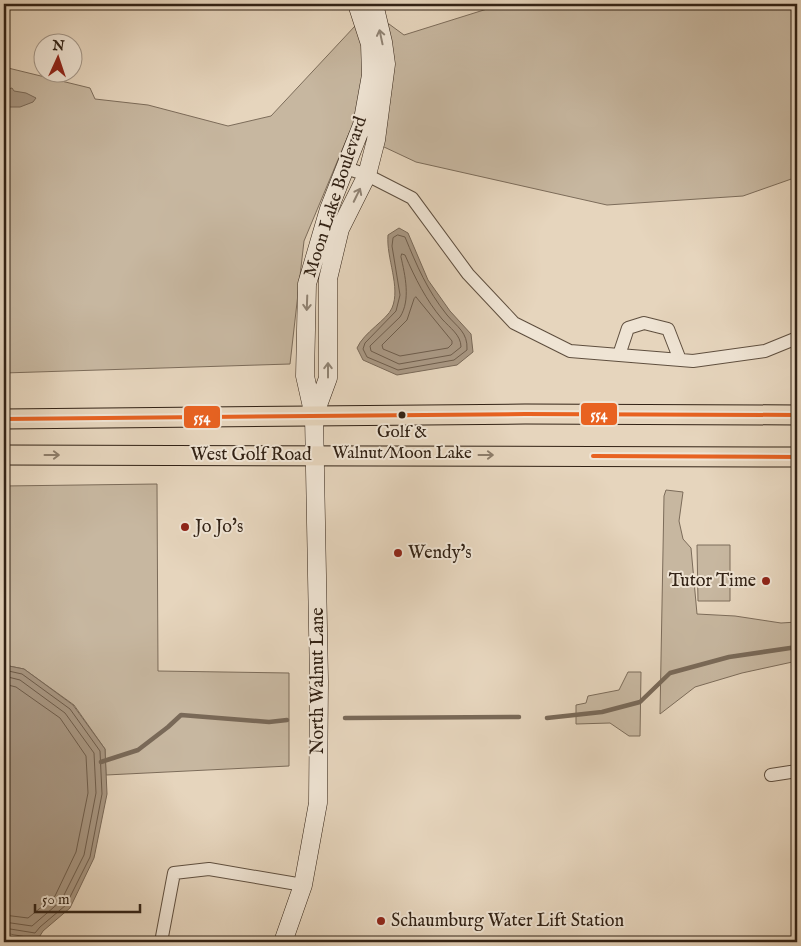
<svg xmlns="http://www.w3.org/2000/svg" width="801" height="946" viewBox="0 0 801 946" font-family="'IM FELL English',serif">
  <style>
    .green { fill: #c7b7a0; stroke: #7c6c5a }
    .water { fill: #a99884; stroke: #796958 }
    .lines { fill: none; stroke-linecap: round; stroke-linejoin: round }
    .shore { stroke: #6e5d4c; stroke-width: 1 }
    .stream { stroke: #796958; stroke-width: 4.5 }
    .street-casing { stroke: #5f4f3f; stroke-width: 14 }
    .secondary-casing { stroke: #322215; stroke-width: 19 }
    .primary-casing { stroke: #322215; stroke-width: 21 }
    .street { stroke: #efe4d4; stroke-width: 12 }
    .secondary { stroke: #efe4d4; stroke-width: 18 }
    .primary { stroke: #e6d5bd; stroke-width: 19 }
    .bus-1-casing { stroke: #efe4d4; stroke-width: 8 }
    .bus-1 { stroke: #e86221; stroke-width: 4 }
    .oneway { stroke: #908374 }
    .oneway2 { stroke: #8c7c69 }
    .bus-dot { fill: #322215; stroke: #efe4d4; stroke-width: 2 }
    .poi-dot { fill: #8f2418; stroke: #efe4d4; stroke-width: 2 }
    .labels { text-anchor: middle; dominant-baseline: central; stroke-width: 4; stroke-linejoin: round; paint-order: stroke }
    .bus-label { font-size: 17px; fill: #322215; stroke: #efe4d4 }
    .street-label { font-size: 18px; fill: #322215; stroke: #efe4d4 }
    .poi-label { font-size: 18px; fill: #322215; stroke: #efe4d4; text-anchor: start }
    .line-badge { stroke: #efe4d4; stroke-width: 2 }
    .badge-label { font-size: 14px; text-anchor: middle; font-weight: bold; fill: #fff }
  </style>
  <rect width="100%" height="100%" fill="#e6d5bd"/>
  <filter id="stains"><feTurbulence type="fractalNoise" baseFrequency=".004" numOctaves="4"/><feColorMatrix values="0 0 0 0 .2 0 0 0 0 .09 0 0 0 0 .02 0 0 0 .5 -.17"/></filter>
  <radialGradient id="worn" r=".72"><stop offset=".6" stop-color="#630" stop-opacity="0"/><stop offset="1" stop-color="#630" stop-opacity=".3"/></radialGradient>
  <path class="green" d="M503 4H797V177L743 196 607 205 416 162 350 131 304 241 290 364 4 373V67L90 88 95 99 148 105 228 126 271 116 355 26 389 24 404 35Z
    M157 484 158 671 289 673V766L106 775 105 749 74 705 24 669 4 665V486Z
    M666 490 683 492 679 521 683 539 691 548 697 614 735 616 781 623 797 622V661L742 673 695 687 660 714 664 496Z
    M697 545H730V601H698Z
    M628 672H641L640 736H629L610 723 576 724V705L586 703 588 696 619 690Z"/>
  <path class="water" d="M12 88 14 91 26 93 36 98 33 102 20 107H4V90Z
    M399 228 408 233 428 280 450 311 471 334 473 352 457 365 397 375 363 360 357 348C364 332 387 320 392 308 401 287 386 258 388 235Z
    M4 665 24 669 73 705 105 749 107 794 94 858 70 908 43 931 38 939 4 933Z"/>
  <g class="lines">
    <path class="shore" d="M398 235 405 237C417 266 427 290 447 315 457 327 468 332 467 350L454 360 398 370 367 357 363 349 365 343 396 311 400 295 392 246 393 238Z
      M402 254 405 255C415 278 426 300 442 319 450 328 461 335 461 347L451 355 399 364 371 351 370 346 400 317C411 300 405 275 401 257Z
      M416 297 452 341V344L448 348 400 356 383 349 382 345 407 320 414 299Z
      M4 670 22 674 70 709 100 751 102 794 90 857 66 905 40 927 35 933 4 928
      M4 676 20 680 65 713 94 753 96 793 84 855 61 901 32 926 4 922
      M4 684 16 687 60 718 86 756 88 793 76 852 55 896 28 918 4 915"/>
    <path class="stream" d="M345 718 519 717
      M547 718 602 712 640 702 670 673 729 657 797 647
      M101 762 138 750 168 727 181 715 269 722 287 720"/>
    <g class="street-casing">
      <path id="street" d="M346 168 367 175 412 198 468 274 514 323 570 351 693 361 765 351 797 338
        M619 355 628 328 644 323 668 329 680 360
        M771 775 797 771
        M161 942 174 873 209 869 303 885"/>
    </g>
    <g class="secondary-casing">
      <path id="secondary" d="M314 416 328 378V279L340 229 367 175 376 140 386 64 383 42 374 4
        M283 942 303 885 318 803 319 681 314 416 305 376 307 284 329 209 362 125 371 75 370 44 357 4"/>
    </g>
    <g class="primary-casing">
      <path id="primary" d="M4 419 525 414 797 415
        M4 455 797 457"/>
    </g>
    <use href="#street" class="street"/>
    <use href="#secondary" class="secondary"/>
    <use href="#primary" class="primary"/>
    <g class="bus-1-casing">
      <path id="bus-1" d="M4 419 525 414 797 415
        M593 456 797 457"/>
    </g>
    <use href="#bus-1" class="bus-1"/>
  </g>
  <defs><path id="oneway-shaft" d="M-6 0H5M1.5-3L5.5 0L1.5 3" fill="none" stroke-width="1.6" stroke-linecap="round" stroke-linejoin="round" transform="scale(1.25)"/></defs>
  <g class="oneway">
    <use href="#oneway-shaft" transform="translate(381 37) rotate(-102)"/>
    <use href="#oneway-shaft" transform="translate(357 195) rotate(-64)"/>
    <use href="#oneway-shaft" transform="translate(307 303) rotate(92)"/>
    <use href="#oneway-shaft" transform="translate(328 370) rotate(-90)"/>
  </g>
  <g class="oneway2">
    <use href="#oneway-shaft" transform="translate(52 455)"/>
    <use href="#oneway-shaft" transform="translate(486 455)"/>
  </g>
  <circle class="bus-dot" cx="402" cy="415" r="4.5"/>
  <g class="poi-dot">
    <circle cx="185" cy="527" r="5"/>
    <circle cx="398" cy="553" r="5"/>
    <circle cx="766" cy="581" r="5"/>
    <circle cx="381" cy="921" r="5"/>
  </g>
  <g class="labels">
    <g class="bus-label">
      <text x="402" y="432">Golf &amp;<tspan x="402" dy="21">Walnut/Moon Lake</tspan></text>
    </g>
    <g class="street-label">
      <text transform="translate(336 197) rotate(-72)">Moon Lake Boulevard</text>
      <text x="251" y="455">West Golf Road</text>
      <text transform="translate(318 681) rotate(-90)">North Walnut Lane</text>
    </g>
    <g class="poi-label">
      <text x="195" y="527">Jo Jo's</text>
      <text x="408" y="553">Wendy's</text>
      <text x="756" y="581" text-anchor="end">Tutor Time</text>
      <text x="391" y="921">Schaumburg Water Lift Station</text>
    </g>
  </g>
  <g class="line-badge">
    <rect x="580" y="402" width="38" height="24" rx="5" fill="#e86221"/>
    <rect x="183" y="405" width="38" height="24" rx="5" fill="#e86221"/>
  </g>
  <g class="badge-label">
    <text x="599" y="419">554</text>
    <text x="202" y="422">554</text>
  </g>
  <rect width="801" height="946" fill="none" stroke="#e6d5bd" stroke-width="20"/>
  <rect x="5" y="5" width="791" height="936" fill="none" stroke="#322215" stroke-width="2.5"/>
  <rect x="10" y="10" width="781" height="926" fill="none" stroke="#322215"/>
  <g transform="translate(58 58) rotate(3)"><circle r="24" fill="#efe4d4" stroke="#a39688"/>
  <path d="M0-4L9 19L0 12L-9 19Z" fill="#8f2418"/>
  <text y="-8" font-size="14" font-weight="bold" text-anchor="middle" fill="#322215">N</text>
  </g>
  <path d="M35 904v8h105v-8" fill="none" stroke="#322215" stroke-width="2.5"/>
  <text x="42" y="904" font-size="15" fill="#322215" stroke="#efe4d4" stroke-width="4" paint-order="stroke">50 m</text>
  <rect width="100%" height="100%" filter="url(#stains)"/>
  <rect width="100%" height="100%" fill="url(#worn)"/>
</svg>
